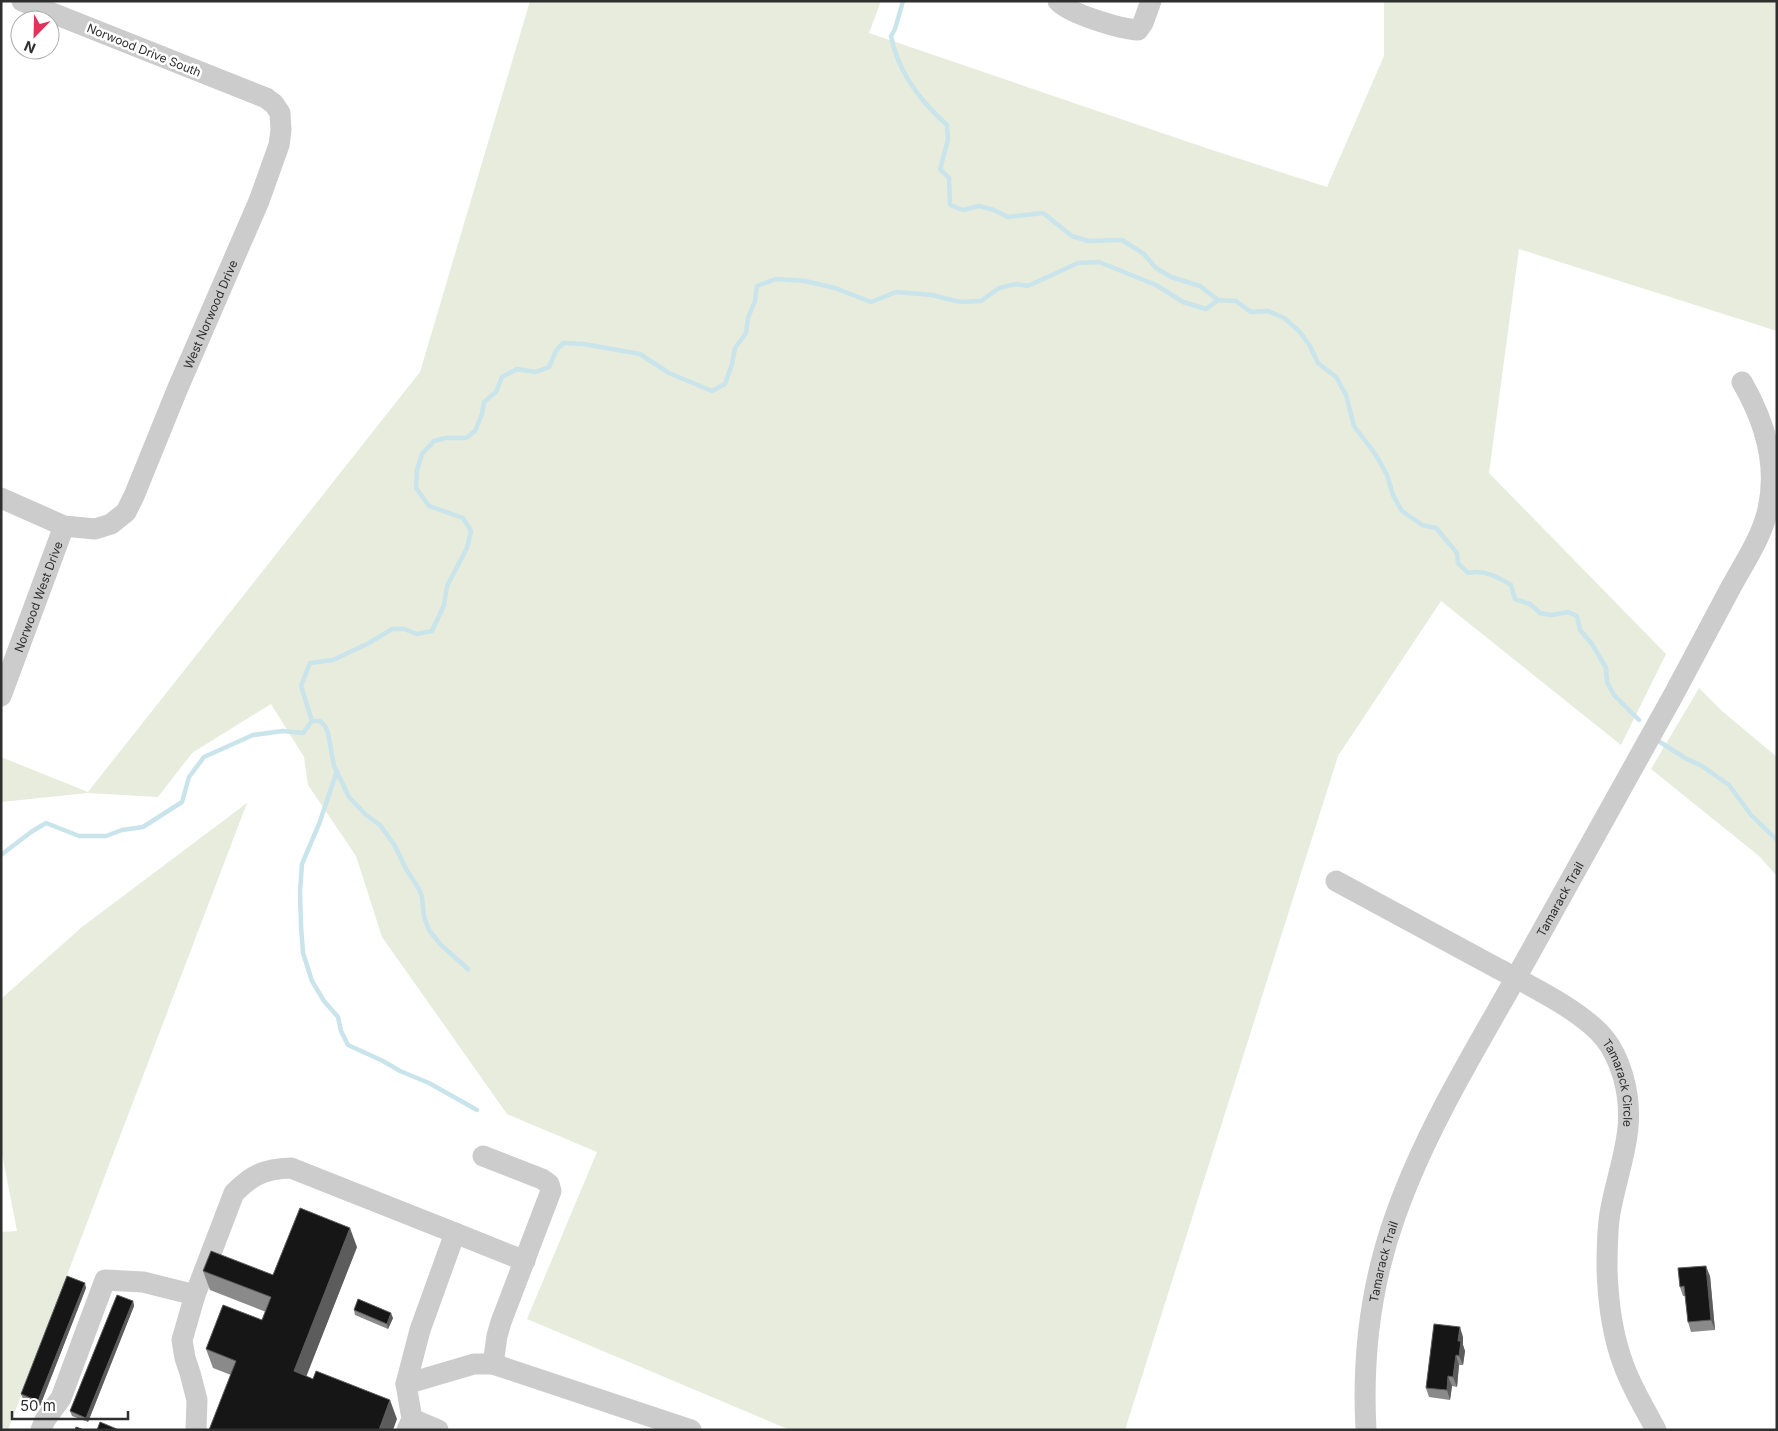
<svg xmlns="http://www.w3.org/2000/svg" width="1778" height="1431" viewBox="0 0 1778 1431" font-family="Inter,sans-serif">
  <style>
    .green { fill: #e7ecdd }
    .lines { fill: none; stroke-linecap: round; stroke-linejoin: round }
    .stream { stroke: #c9e4eb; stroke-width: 4.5 }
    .minor { stroke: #ccc; stroke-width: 21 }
    .wall { fill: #8a8a8a }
    .shaded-wall { fill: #5c5c5c }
    .building { fill: #161616; stroke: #5c5c5c }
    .labels { text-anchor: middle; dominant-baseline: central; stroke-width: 5; stroke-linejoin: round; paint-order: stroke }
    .street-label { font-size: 12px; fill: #2f2f2f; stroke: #fff }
  </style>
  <rect width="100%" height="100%" fill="#fff"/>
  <path class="green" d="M530 1H881L869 33 1206 148 1327 187 1384 56V1H1777V331L1519 249 1489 473 1666 654 1621 745 1441 601 1338 756 1125 1430H790L527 1319 597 1152 507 1114 382 937 356 856 308 785 304 757 271 704 192 753 158 797 88 793 1 802V757L88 792 420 372Z
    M1699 688 1722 711 1777 757V876L1759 856 1651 769Z
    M247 803 8 1430H1V1232L17 1231 1 1149V999L82 927Z"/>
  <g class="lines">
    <path class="stream" d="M903 1 895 29 891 36C898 72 920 101 947 125L948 140 940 169 949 178 950 205 963 210 979 206 994 210 1008 217 1043 213 1072 236 1088 241 1122 240 1144 254 1156 268 1171 277 1200 286 1218 300
      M312 721H320L325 726 328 733 334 766 349 797 366 815 380 825 395 846 406 869 419 889 422 897 424 917 429 930 440 944 468 969
      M1660 742 1685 758 1702 766 1729 785 1751 815 1777 840
      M337 771 319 824 302 864 300 891 301 926 303 953 312 981 324 1001 338 1017 341 1031 348 1045 383 1061 400 1071 429 1083 477 1110
      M1 855 31 832 46 823 79 836H106L122 830 143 827 182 802 189 777 204 757 253 735 283 731 303 733 312 721 301 686 310 663 333 660 369 643 392 629H404L417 634 432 631 444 605 447 586 467 548 471 531 463 518 429 506 416 488 417 470 422 454 434 441 446 438H466L475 431 482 414 484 402 496 392 502 377 517 369 536 372 549 367 556 351 563 343 584 344 640 354 669 373 712 391 725 384 732 364 735 348 746 333 748 318 755 301 757 286 776 279 805 281 835 288 871 302 896 292 932 295 960 302 981 301 999 288 1016 284 1028 286 1078 263 1099 262 1156 285 1183 302 1206 309 1218 300 1236 301 1251 312 1268 311 1284 318 1300 332 1310 346 1318 363 1336 377 1346 395 1354 426 1376 455 1387 475 1393 495 1402 511 1422 525 1436 528 1457 553 1458 563 1468 573C1484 569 1498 577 1511 585L1515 599 1530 604 1540 613 1551 615 1568 612 1577 616 1580 630 1592 644 1606 668 1607 682 1614 695 1639 720"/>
    <g class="minor">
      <path d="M1058 1C1069 14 1121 29 1138 30L1143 23 1151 1"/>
      <path id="s1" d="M1 498 64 526 95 529 111 524 126 512 134 496 177 390 259 201 279 145 281 130 280 113 274 104 266 98 22 1"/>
      <path id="s2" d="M1 696 64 526"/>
      <path id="s3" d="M1336 881C1389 910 1442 938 1495 967 1527 984 1583 1011 1605 1039 1614 1050 1619 1063 1623 1076 1638 1128 1619 1163 1610 1213 1607 1232 1607 1251 1607 1269 1608 1302 1612 1335 1624 1366 1632 1388 1645 1409 1656 1430"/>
      <path d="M483 1156 542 1179 549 1184 551 1191 501 1322 497 1336 493 1364"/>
      <path d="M455 1233 525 1261"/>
      <path d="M406 1384 412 1419 407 1430"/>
      <path d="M412 1419 438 1430"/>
      <path d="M41 1430 45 1420 61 1398 105 1280 143 1282 195 1295"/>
      <path d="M196 1430 197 1400 190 1373 185 1358 182 1340 195 1295 234 1193C253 1174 265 1169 291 1168L455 1233 420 1330 406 1384 474 1364H493L691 1430"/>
      <path id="s4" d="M1366 1430C1362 1356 1371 1283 1396 1214 1427 1127 1477 1047 1522 967 1572 876 1623 785 1674 694 1693 659 1712 623 1731 587 1744 563 1762 537 1768 509 1778 465 1764 420 1742 382"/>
    </g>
  </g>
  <path class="wall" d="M357 1247 306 1376 397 1419 231 1375 213 1368 206 1349 262 1320 266 1312 210 1290 203 1271 273 1275Z
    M1710 1276 1715 1330 1691 1332 1688 1322 1685 1296H1683L1680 1287Z
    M86 1288 40 1406 23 1399 21 1394Z
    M133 1301 134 1306 88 1422 72 1416 70 1411Z
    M354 1310 393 1318 388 1329 355 1315Z
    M1463 1337V1345L1465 1351 1463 1365H1459L1457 1387 1452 1386 1450 1400 1429 1397 1426 1388Z"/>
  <path class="shaded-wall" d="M350 1228 357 1247 301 1390 294 1371Z
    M1706 1266 1710 1276 1715 1330 1711 1320Z
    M85 1283 86 1288 40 1406 38 1401Z
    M133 1301 134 1306 88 1422 86 1418Z
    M391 1313 393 1318 388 1329 387 1324Z
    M1460 1327 1463 1337V1345L1465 1351 1463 1365 1459 1356 1458 1341Z
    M1456 1355 1459 1365 1457 1387 1453 1377Z
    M1448 1376 1452 1386 1450 1400 1447 1390Z
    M390 1400 397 1419 393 1430H379Z"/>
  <path class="building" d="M300 1208 350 1228 294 1371 313 1379 316 1371 390 1400 379 1430H209L236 1361 206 1349 223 1305 262 1320 271 1297 203 1271 211 1251 273 1275Z
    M1706 1266 1711 1320 1688 1322 1684 1286 1680 1287 1678 1268Z
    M67 1276 85 1283 38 1401 21 1394Z
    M117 1295 133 1301 86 1418 70 1411Z
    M358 1299 391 1313 387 1324 354 1310Z
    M1434 1324 1460 1327 1458 1341H1461L1459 1356 1456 1355 1453 1377 1448 1376 1447 1390 1426 1388Z
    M100 1422 119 1430H97Z
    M76 1427 84 1430H75Z"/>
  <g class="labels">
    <g class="street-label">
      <text transform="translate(144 50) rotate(22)">Norwood Drive South</text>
      <text stroke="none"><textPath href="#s1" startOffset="351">West Norwood Drive</textPath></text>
      <text stroke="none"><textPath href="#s2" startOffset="106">Norwood West Drive</textPath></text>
      <text stroke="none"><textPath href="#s4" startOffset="575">Tamarack Trail</textPath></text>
      <text stroke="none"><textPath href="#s3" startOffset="360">Tamarack Circle</textPath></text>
      <text stroke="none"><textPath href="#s4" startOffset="170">Tamarack Trail</textPath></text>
    </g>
  </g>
  <rect width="1778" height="1431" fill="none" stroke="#2f2f2f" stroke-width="5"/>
  <g transform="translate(35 35) rotate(203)"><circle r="24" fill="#ffffff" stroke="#acacac"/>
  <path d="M0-4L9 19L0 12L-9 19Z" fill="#e3335d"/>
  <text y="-8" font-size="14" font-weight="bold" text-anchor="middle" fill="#2f2f2f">N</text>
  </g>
  <path d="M12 1411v8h116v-8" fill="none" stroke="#2f2f2f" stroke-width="2.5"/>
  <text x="20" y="1411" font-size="15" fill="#2f2f2f" stroke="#ffffff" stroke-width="4" paint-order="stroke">50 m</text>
</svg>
